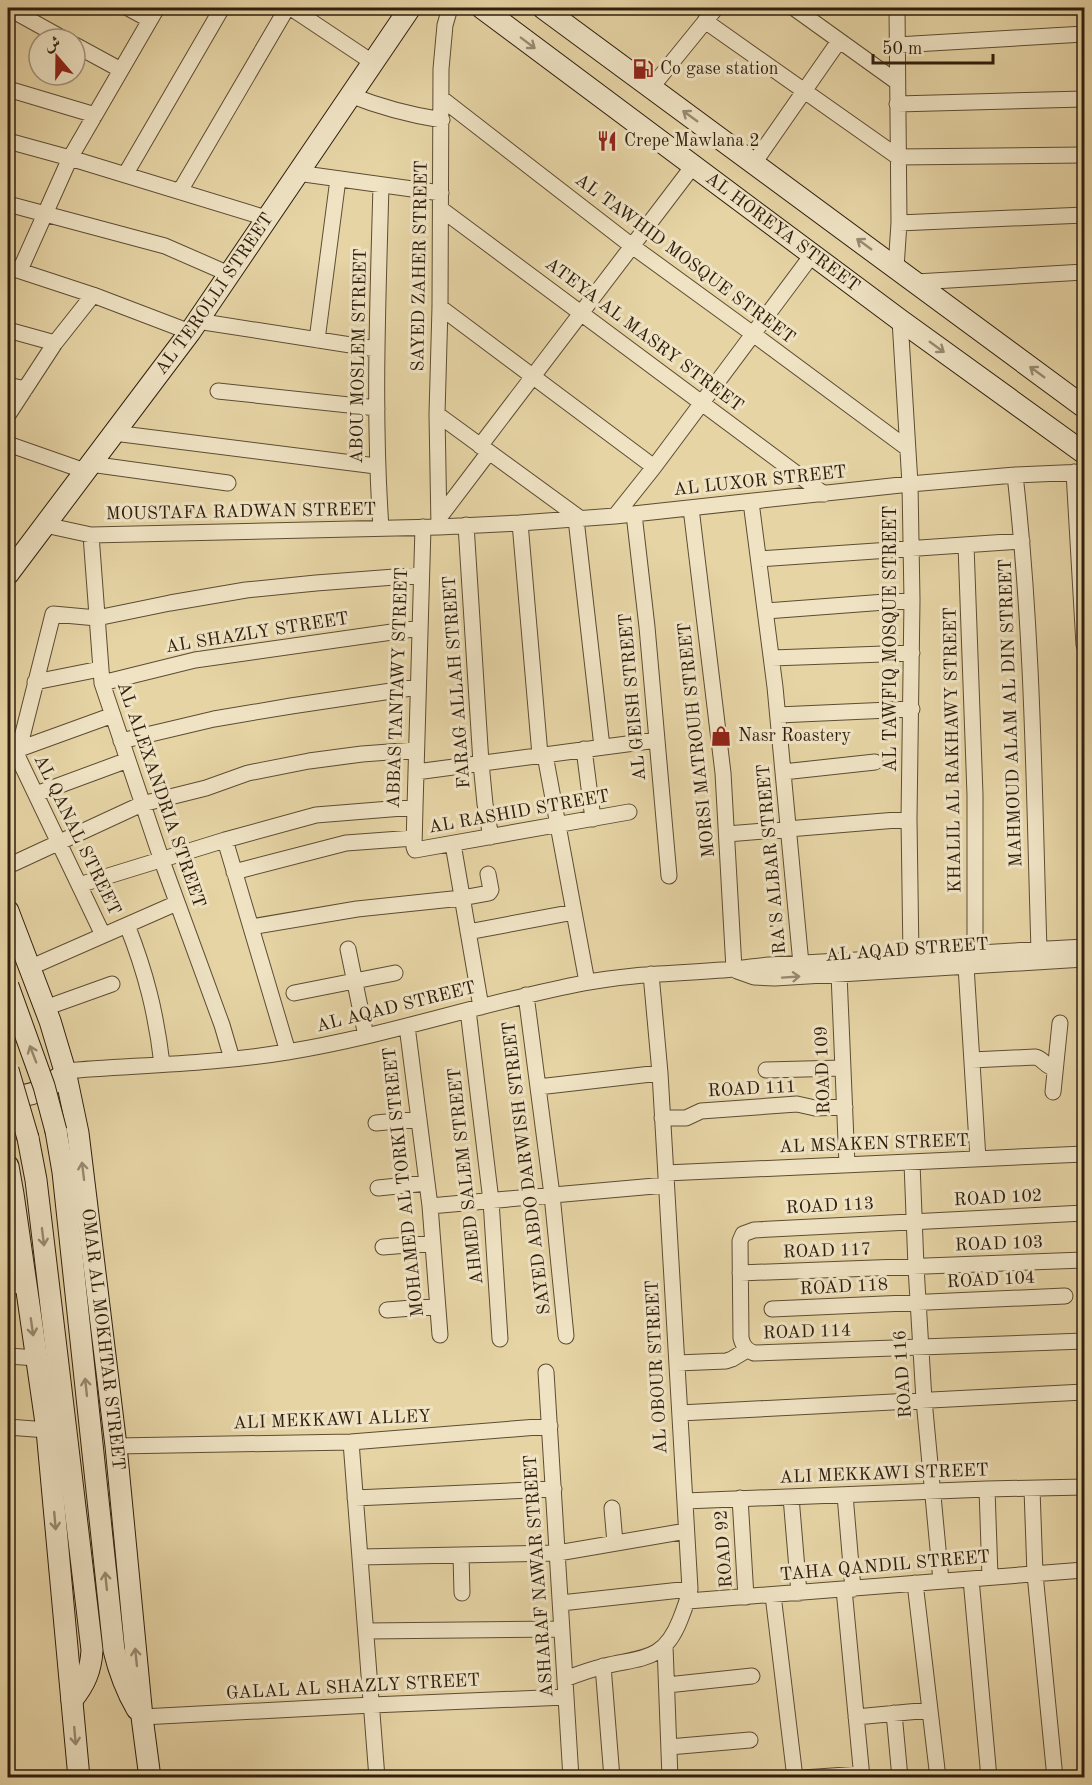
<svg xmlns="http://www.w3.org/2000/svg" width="1092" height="1785" viewBox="0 0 1092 1785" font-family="'Old Standard TT',Amiri,serif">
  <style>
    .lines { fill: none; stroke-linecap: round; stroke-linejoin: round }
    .street-casing { stroke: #5d4c33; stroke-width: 17 }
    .secondary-casing { stroke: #2f1e0d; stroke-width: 23 }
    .street { stroke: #efe3c4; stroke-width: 15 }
    .secondary { stroke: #efe3c4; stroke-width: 21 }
    .secondary-bridge-casing { stroke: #2f1e0d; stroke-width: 23; stroke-linecap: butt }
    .secondary-bridge { stroke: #efe3c4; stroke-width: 21 }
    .oneway { stroke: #998a72 }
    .labels { text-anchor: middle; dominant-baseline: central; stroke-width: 6; stroke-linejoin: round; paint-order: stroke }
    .poi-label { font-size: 18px; fill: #2f1e0d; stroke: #efe3c4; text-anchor: start }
    .street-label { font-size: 18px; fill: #2f1e0d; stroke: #efe3c4 }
  </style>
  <rect width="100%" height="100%" fill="#e6d4a5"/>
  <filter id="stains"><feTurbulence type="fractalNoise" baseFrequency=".00333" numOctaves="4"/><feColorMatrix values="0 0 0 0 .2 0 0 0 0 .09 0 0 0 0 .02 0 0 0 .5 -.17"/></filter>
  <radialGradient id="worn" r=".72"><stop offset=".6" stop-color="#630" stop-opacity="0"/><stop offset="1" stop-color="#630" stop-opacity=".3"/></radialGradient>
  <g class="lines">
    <g class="street-casing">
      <path id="street" d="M8 8 64 39
        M128 8 150 20
        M291 8 372 62
        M794 8 897 82
        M705 21 898 157 1084 155
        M75 45 121 70
        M897 45 1084 34
        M651 88 716 8
        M8 89 95 115
        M350 95C380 107 410 115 442 120
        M441 98 632 246 753 334 907 448
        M897 104 1084 99
        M8 141 70 158 266 218
        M754 163 839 41
        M297 173 441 193
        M125 175 222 8
        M180 191 287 8
        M8 204 165 246 229 274
        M441 209 824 494
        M899 223 1084 215
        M8 267 93 295 190 332
        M896 268 899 223 897 8
        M20 270 70 158 157 8
        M916 282 1084 272
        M440 307 654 467
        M900 320 910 484 912 600 909 819 911 957
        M197 321 376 349
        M8 330 55 343
        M317 340 338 179
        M8 385 25 389
        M218 391 377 408
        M437 414 581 519
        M8 415 55 343 93 295
        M114 433 376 466
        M8 444 85 471
        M480 446 693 166
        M90 464 228 483
        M1074 472 1084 645
        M1015 475C1033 633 1034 791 1039 950
        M751 502 775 687 801 964
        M691 508 723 773 734 969
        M634 514 647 627 669 876
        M615 516 654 467 812 255
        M439 518 489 452
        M576 519 602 747
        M520 523 540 755
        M45 525 91 535 439 527 520 523 615 516 910 484 1015 475 1084 472
        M466 525 481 763 485 804 491 837
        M423 527 415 807 414 847 415 850 629 812
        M439 527 437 414 440 307 441 69 445 25 450 8
        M381 528C373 414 378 299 381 185
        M91 535 102 683 162 861 222 1025 232 1059
        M966 545 975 795V953
        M759 559 1022 541
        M766 611 912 600
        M772 658 912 653
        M35 682 100 669
        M102 683 195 660 420 628
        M778 715 912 709
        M121 741 214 719 291 706 418 687
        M19 749 53 614 97 618 170 603 246 590 316 583 421 575
        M584 749 593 819
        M15 751 103 935
        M11 752 113 715
        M545 755 587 982
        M416 772 657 740
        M783 772 875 762
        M36 794 128 760
        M727 834 909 819
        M225 840 288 1052
        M453 844 481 1007
        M8 866 142 804 206 788 248 773 309 761 362 754 416 750
        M234 872 346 843 414 838
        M79 885 225 840 316 815 415 807
        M127 925C146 973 156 1013 162 1064
        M251 927 357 909 462 898 489 893 491 890 488 874
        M468 932 574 912
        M348 949 366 1036
        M966 966 978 1159
        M29 968 177 903
        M737 971 754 977 775 978 1084 959
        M839 974 847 1165
        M294 993 395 973
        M526 995 552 1195 566 1336
        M45 1008 112 984
        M468 1010 491 1201 500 1339
        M407 1026 430 1206 440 1335
        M972 1060 1035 1057C1043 1058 1046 1068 1055 1068
        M766 1070 843 1068
        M65 1071C139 1065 214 1064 287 1052 387 1036 484 1002 584 983 633 973 683 974 733 969 745 968 757 966 769 965L1084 947
        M538 1087 660 1073
        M1053 1092 1060 1023
        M662 1118H686L701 1111 797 1104 815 1108 845 1107
        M376 1123 419 1119
        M912 1163 916 1267 924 1400 941 1581
        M666 1173 1084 1154
        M378 1188 427 1183
        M430 1206 666 1185
        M1084 1213 754 1230 743 1234 740 1241 741 1338C743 1346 746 1350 754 1353L1084 1341
        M383 1247 432 1243
        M740 1273 1084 1260
        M8 1285 26 1286
        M772 1309 1065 1296
        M387 1310 437 1306
        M8 1356 37 1358
        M677 1363 726 1361 732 1359 747 1350
        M546 1372 571 1778
        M680 1413 1084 1392
        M8 1427 47 1430
        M351 1442 377 1778
        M116 1446 351 1442 550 1426
        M987 1489 990 1577
        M1032 1489 1035 1574 1055 1778
        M845 1495 853 1589
        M791 1497 799 1593
        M355 1498 554 1489
        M740 1498 746 1597
        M685 1501 987 1489 1084 1487
        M612 1508 615 1543
        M461 1555 462 1593
        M360 1557 558 1553 686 1531
        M971 1579 989 1778
        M915 1583 938 1778
        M844 1589 862 1778
        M773 1595 795 1778
        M688 1601 1084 1570
        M561 1603 690 1589
        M366 1631 562 1629
        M665 1646 670 1778
        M603 1666 612 1778
        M565 1679C578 1674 592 1669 605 1666 643 1657 664 1661 680 1620 684 1610 688 1600 690 1589L660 1073 651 974
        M667 1685 752 1676
        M894 1713 900 1778
        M142 1717 372 1705 566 1697
        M856 1717 930 1710
        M669 1747 750 1740
        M803 1778 861 1774"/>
    </g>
    <g class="secondary-casing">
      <g id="secondary">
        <path id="s1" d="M482 8 900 320 1084 453"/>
        <path d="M543 8 1084 407"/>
        <path id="s2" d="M8 574 190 332 410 8"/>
        <path id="s3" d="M8 911 50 1021 65 1071 78 1133 116 1446 142 1717 150 1778"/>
        <path d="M8 1095C27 1098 45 1091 59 1078"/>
        <path d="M56 1131 63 1172 114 1650C119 1671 126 1690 137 1709"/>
        <path d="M28 1138 36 1180 92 1650C91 1670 85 1684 72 1700"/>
        <path d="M8 1166 13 1194 47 1430 79 1778"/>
      </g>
    </g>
    <use href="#street" class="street"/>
    <use href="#secondary" class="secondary"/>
    <g class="secondary-bridge-casing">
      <path id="secondary-bridge" d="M8 986 44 1086 56 1131
        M8 1070 28 1138"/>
    </g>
    <use href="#secondary-bridge" class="secondary-bridge"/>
  </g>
  <defs><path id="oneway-shaft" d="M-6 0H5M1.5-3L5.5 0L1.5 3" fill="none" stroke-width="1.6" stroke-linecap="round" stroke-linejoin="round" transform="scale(1.5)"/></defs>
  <g class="oneway">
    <use href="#oneway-shaft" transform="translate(528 43) rotate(37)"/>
    <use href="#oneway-shaft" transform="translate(690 116) rotate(-144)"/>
    <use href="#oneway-shaft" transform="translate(864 244) rotate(-144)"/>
    <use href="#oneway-shaft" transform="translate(937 347) rotate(36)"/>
    <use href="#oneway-shaft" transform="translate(1037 372) rotate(-144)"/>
    <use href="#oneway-shaft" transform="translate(791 977) rotate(-4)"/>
    <use href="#oneway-shaft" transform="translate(33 1054) rotate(-111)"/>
    <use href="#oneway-shaft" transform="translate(83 1171) rotate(-97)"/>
    <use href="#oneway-shaft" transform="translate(43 1237) rotate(83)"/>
    <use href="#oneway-shaft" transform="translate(32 1327) rotate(82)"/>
    <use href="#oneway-shaft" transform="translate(86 1387) rotate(-96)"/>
    <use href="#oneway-shaft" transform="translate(55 1521) rotate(85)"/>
    <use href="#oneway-shaft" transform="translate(106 1581) rotate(-96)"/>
    <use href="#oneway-shaft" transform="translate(136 1657) rotate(-96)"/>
    <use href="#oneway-shaft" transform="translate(75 1736) rotate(85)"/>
  </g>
  <defs>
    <g id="fuel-bare" transform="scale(1.62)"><path d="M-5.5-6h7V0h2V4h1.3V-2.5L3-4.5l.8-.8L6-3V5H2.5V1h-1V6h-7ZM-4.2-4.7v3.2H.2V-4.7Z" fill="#8f2418" stroke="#efe3c4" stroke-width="2.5" paint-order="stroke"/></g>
    <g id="restaurant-bare" transform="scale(1.62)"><path d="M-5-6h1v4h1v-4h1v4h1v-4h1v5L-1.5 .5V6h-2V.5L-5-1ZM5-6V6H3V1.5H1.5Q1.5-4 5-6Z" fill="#8f2418" stroke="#efe3c4" stroke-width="2.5" paint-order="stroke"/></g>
    <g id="shop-bare" transform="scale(1.62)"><path d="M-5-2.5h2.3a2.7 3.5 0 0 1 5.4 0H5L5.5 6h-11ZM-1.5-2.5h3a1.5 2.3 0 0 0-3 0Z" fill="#8f2418" stroke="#efe3c4" stroke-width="2.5" paint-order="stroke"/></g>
  </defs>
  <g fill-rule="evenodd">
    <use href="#fuel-bare" x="643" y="69"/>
    <use href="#restaurant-bare" x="607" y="141"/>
    <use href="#shop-bare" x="721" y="736"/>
  </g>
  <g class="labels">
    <g class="poi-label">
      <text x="660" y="69">Co gase station</text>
      <text x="624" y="141">Crepe Mawlana 2</text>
      <text x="738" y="736">Nasr Roastery</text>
    </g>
    <g class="street-label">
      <text stroke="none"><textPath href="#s1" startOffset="375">AL HOREYA STREET</textPath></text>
      <text transform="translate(685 259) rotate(37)">AL TAWHID MOSQUE STREET</text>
      <text transform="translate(420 266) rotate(-89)">SAYED ZAHER STREET</text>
      <text stroke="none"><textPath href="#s2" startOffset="348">AL TEROLLI STREET</textPath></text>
      <text transform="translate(644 335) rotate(37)">ATEYA AL MASRY STREET</text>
      <text transform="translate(359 356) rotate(-89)">ABOU MOSLEM STREET</text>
      <text transform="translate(760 481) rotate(-6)">AL LUXOR STREET</text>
      <text transform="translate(241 512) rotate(-1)">MOUSTAFA RADWAN STREET</text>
      <text transform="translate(257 633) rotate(-9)">AL SHAZLY STREET</text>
      <text transform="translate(891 639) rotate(-90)">AL TAWFIQ MOSQUE STREET</text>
      <text transform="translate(457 682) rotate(-94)">FARAG ALLAH STREET</text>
      <text transform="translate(398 688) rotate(-88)">ABBAS TANTAWY STREET</text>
      <text transform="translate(633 697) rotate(-95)">AL GEISH STREET</text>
      <text transform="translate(1011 713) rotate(-92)">MAHMOUD ALAM AL DIN STREET</text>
      <text transform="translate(697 740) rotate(-96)">MORSI MATROUH STREET</text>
      <text transform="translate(953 750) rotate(-91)">KHALIL AL RAKHAWY STREET</text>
      <text transform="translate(161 795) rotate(71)">AL ALEXANDRIA STREET</text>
      <text transform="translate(519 812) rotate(-10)">AL RASHID STREET</text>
      <text transform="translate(77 835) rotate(64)">AL QANAL STREET</text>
      <text transform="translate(772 859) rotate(-95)">RA'S ALBAR STREET</text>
      <text transform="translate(907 950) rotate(-4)">AL AQAD STREET</text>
      <text transform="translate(396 1007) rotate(-14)">AL AQAD STREET</text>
      <text transform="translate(823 1070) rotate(-92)">ROAD 109</text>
      <text transform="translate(752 1089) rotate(-3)">ROAD 111</text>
      <text transform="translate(874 1144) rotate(-2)">AL MSAKEN STREET</text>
      <text transform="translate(527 1168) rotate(-97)">SAYED ABDO DARWISH STREET</text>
      <text transform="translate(466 1176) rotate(-96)">AHMED SALEM STREET</text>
      <text transform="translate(404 1182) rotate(-96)">MOHAMED AL TORKI STREET</text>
      <text transform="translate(998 1198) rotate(-3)">ROAD 102</text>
      <text transform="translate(830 1206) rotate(-3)">ROAD 113</text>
      <text transform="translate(999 1244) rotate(-2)">ROAD 103</text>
      <text transform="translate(827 1251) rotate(-2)">ROAD 117</text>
      <text transform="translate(991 1280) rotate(-3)">ROAD 104</text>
      <text transform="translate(844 1287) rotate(-3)">ROAD 118</text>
      <text transform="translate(807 1332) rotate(-2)">ROAD 114</text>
      <text stroke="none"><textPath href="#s3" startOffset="441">OMAR AL MOKHTAR STREET</textPath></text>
      <text transform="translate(657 1367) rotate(-93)">AL OBOUR STREET</text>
      <text transform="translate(903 1374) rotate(-94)">ROAD 116</text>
      <text transform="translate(332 1420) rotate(-2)">ALI MEKKAWI ALLEY</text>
      <text transform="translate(884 1474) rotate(-2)">ALI MEKKAWI STREET</text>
      <text transform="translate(724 1549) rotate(-94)">ROAD 92</text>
      <text transform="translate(885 1566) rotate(-5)">TAHA QANDIL STREET</text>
      <text transform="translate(539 1576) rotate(-94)">ASHARAF NAWAR STREET</text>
      <text transform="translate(353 1687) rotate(-3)">GALAL AL SHAZLY STREET</text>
    </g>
  </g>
  <rect width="1092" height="1785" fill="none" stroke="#e6d4a5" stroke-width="30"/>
  <rect x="9" y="9" width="1074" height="1767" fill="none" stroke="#2f1e0d" stroke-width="3"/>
  <rect x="15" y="15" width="1062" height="1755" fill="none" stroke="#2f1e0d" stroke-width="1.5"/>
  <g transform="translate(57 57) rotate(340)"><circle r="28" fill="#efe3c4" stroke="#a2947b" stroke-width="1.5"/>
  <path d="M0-4.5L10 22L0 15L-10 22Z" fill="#8f2418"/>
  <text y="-9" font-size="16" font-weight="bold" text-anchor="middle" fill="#2f1e0d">ش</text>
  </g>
  <path d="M873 54v9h120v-9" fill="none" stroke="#2f1e0d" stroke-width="3"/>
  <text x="882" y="54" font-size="18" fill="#2f1e0d" stroke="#efe3c4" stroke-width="4.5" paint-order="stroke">50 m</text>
  <rect width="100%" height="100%" filter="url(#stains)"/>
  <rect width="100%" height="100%" fill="url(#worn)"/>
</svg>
